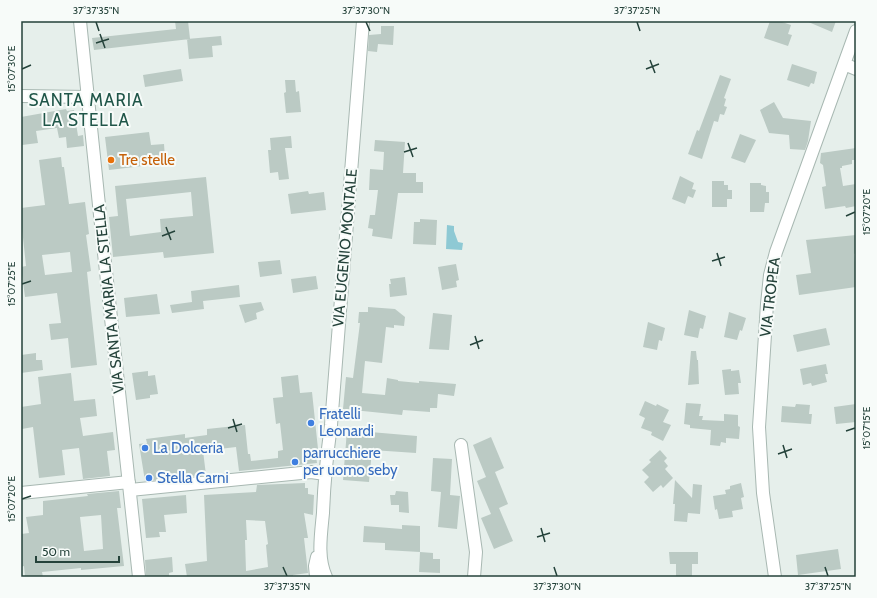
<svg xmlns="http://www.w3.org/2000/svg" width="877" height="598" viewBox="0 0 877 598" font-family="Cabin,sans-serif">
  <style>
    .water { fill: #8ec9d4 }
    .building { fill: #bbcac4; fill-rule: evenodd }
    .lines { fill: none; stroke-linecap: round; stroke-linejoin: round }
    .minor-casing { stroke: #a8b8b2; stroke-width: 14 }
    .minor { stroke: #fff; stroke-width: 12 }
    .ticks { fill: none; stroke: #24423a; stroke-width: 1.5 }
    .food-dot { fill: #e8710a; stroke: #f7fbf9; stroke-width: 1.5 }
    .shop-dot { fill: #3f7fe0; stroke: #f7fbf9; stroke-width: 1.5 }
    .labels { text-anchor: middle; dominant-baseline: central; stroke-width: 4; stroke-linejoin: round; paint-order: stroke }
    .food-label { font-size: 15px; fill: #c56008; stroke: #f7fbf9; text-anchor: start }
    .street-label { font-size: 15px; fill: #24423a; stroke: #f7fbf9 }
    .shop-label { font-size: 15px; fill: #366cbe; stroke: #f7fbf9; text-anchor: start }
    .quarter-label { font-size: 17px; letter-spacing: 1px; fill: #1f5548; stroke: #f7fbf9 }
    .neatline { fill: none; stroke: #24423a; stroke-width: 1.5 }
    .ticks-label { font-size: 10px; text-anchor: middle; fill: #24423a }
  </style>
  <rect width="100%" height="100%" fill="#e6efeb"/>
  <path class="water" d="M447 225 454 226V231L458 242 463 243 462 250 446 249Z"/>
  <path class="building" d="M175 21H188L190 39 94 50 92 38 176 29Z
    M770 21H779L791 25 788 34 792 35 788 46 764 38Z
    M806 21H836L832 32Z
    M381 26H394L393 45 378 44 377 52 368 51 369 35 381 34Z
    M221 36 222 45 212 46 213 57 189 59 187 39Z
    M792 64 817 72 814 84 811 83 809 87 787 80Z
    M181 69 183 81 145 87 143 75Z
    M720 75 731 79 724 98 726 99 724 106 727 107 724 115 720 114 718 122 714 121 702 159 688 154 697 130 699 131Z
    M285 80H295L296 92 299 91 301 112 286 113 284 93 286 92Z
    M774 102 783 118 811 121 808 141 805 150 790 149 789 135 769 133 760 110Z
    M66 109 67 111 74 110 78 136 83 135 84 146 67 148 66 137 59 138 57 128 36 131 38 143 22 145 21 117Z
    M149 132 151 145 164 144 165 158 150 160 151 165 109 170 105 137Z
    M740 134 756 140 745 163 731 158Z
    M291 136 292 148H285L289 179 279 180 278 172 270 173 268 150H271L270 138Z
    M375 140 405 142 403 173H416V182H423V193H398L392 239 372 236 373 229 368 228 370 215H375L378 190H369L370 169 383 170 384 152 374 151Z
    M856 148V160H852V164L842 166V168H840L843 186 856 184V206L846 208 845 206 825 209 822 187 826 186 823 165 820 163 821 153Z
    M61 157 62 167H64L69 204 85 202 89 234 86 235 91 271 87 272 97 365 71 368 68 338 51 340 49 324 61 323 57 293 25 297 21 267 26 266 22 228H21V208L45 205 39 160ZM70 252 72 272 45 275 42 255Z
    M680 176 694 183 692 189 696 190 693 198 688 196 685 204 672 199Z
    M206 177 214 253 164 258 163 252 113 257 109 217 118 216 115 186ZM191 192 193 216 160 219 161 232 130 236 126 199Z
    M712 181H724V185H728V190H732V199H727V207H712Z
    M750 183H761V185L766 186V192H769V203H765L764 212H750Z
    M308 191 309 194 324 192 326 210 291 214 288 194Z
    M420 219 437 220 436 245 413 244 414 222H420Z
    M856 235V253L854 254 856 271V287L799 295 796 275 811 273 806 240Z
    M280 260 282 274 260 277 258 262Z
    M456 264 459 280 456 281 457 287 442 290 438 267Z
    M316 276 318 289 293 293 291 279Z
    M405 277 407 295 390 297 389 284H391L390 279Z
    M239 285 240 297 203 301 204 309 172 313 170 305 192 302 191 291Z
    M157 294 160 314 126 317 124 298Z
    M261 302 264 310 256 313 257 319 245 323 239 305Z
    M368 307 395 309 405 317 404 326 394 325V328L386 327 382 363 365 361 362 393 385 395 387 378 398 380V381L419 383V381L456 384 454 396 438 394 437 408H430V412L403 410 402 415 343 409 346 377 353 378 360 323H358L359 312H368Z
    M689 310 706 316 703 329 700 328 698 338 684 335Z
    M729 312 746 318 742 331 740 330 737 340 724 337Z
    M433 313 452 315 449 350 429 349Z
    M648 322 665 328 662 341 659 340 657 350 643 347Z
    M826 328 830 345 797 352 793 335Z
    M691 351H696L697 360H698L699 384 688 385Z
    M36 353V360H42L43 370 21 373V355Z
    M826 364 828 374H825L827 382 812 386 811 383 803 385 800 369Z
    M731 369V371L739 370 741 383H738L739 394 725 395 722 370Z
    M148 371V376L155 375 158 394 150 395V398L136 400 132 373Z
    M71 373 74 401 95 399 97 416 80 418 83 436 113 432 115 450 107 451 110 476 83 479 79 448 62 450 65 475 39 478 33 427 22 429 21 407 41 404 38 377Z
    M298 375 300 393 312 392 318 449 315 450 317 463 239 471 236 447 203 451 206 475 145 481 139 444 147 443 146 439 185 434V438L207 435V429L245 425 248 454H250L251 461 278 458V451L283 450 280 423 276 424 273 398 283 397 281 377Z
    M645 401 656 406 657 404 669 410 663 422 671 425 663 441 651 435 652 432 641 428 645 418 639 415Z
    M686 403 701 404 699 416H703L702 420 724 421V414L738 415V426L740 427 739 439 726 438V443L721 442 720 446 710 445 711 430 690 428V425L684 424Z
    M796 404 810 405 809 414H812L811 424 781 422 782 406 795 407Z
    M856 404V422L836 424 834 407Z
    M347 430 417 436 416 453 372 450 369 482 343 480Z
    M491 437 504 468 495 472 508 504 499 508 513 541 494 549 481 518 491 514 477 481 486 477 473 445Z
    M660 450 667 458 664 461 668 466 665 469 673 478 663 488 661 485 653 492 644 482 649 477 642 470 651 462 649 460Z
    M433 458 452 459 450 495 460 496 457 529 438 527 441 492 431 491Z
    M675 480 692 498 693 484 702 485 700 514 688 513 687 522 674 521 675 504H673Z
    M305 483V488H308V494L314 495 313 515 304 513 308 538H304L308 573 293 575V577H187L185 564 207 561 204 495 256 492 257 485ZM246 520 265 521 268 544 266 545 268 567 246 571 245 540H247Z
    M741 483 744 497 741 498 743 509 732 511 733 517 719 519 717 509 715 510 713 496 726 494 725 490 730 489V486Z
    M119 491 121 508H117L124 566 81 570V568L42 572 43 577H25L24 566 21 567V534L29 533 26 517 43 515V501L88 496 87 494ZM101 515 103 549 84 551 80 517Z
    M396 491 408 492 409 513 399 512V505H391L390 495H395Z
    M186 495 187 513 164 515 166 532H159L160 537 146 538 142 499Z
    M402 525 420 526V552L385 550V543L363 542 364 526 402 529Z
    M838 549 841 569 798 575 796 555Z
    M420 552 433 553V559H440V573L419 572Z
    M669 552H698V564H692V576H676V564H670Z
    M172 557 173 572 169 573V577H149V576H146L145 560Z"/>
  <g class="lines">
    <g class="minor-casing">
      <path id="minor" d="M80 21 103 244 139 577
        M844 64 856 69
        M21 96 88 97
        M461 445 476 552 474 577
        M130 490 311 472 325 474
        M21 493 129 482
        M316 577 315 566 317 557
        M326 577C317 558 321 534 323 513 324 484 327 454 331 425L363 21
        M775 577 763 493 759 427 767 304 770 275 776 252 856 31"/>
    </g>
    <use href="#minor" class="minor"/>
  </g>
  <path class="ticks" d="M96 22 99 31M366 22 370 31M637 22 640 31M100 34 105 48M96 43 109 39M650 60 655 73M22 69 31 65M646 69 659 64M408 143 413 157M404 152 417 148M846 216 855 212M166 227 171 240M162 236 175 231M717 253 721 266M712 261 725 257M22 284 31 281M475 336 479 349M470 345 483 340M233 419 237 432M228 428 242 424M846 431 855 428M783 445 787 458M778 454 792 449M22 499 31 496M541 528 545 542M537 537 550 533M283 567 287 576M554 567 557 576M825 567 828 576"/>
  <circle class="food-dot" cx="111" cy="160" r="4"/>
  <g class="shop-dot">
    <circle cx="311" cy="423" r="4"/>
    <circle cx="145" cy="448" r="4"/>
    <circle cx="295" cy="462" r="4"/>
    <circle cx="149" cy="478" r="4"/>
  </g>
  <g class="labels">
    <g class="food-label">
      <text x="119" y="160">Tre stelle</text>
    </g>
    <g class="street-label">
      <text transform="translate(345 248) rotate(-85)">VIA EUGENIO MONTALE</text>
      <text transform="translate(770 297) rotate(-83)">VIA TROPEA</text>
      <text transform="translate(109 299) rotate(-96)">VIA SANTA MARIA LA STELLA</text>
    </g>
    <g class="shop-label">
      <text x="319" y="414">Fratelli<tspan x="319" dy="17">Leonardi</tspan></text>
      <text x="153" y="448">La Dolceria</text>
      <text x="303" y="453">parrucchiere<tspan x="303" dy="17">per uomo seby</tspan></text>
      <text x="157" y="478">Stella Carni</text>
    </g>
    <g class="quarter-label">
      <text x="86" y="100">SANTA MARIA<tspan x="86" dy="20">LA STELLA</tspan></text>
    </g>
  </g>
  <rect width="877" height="598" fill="none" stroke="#f7fbf9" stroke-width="44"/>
  <path d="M36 556v6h83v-6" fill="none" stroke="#24423a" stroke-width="2"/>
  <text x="42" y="556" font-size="12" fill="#24423a" stroke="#f7fbf9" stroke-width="3" paint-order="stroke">50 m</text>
  <rect x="22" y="22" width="833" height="554" class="neatline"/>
  <g class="ticks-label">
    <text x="96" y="14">37°37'35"N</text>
    <text x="366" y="14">37°37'30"N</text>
    <text x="637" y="14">37°37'25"N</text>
    <text transform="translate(11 69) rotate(-90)" y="4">15°07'30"E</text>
    <text transform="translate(866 212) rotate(-90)" y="4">15°07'20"E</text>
    <text transform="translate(11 284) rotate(-90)" y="4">15°07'25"E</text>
    <text transform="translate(866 428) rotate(-90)" y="4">15°07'15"E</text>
    <text transform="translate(11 499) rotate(-90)" y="4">15°07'20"E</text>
    <text x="287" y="590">37°37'35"N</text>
    <text x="557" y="590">37°37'30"N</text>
    <text x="828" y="590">37°37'25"N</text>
  </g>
</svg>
